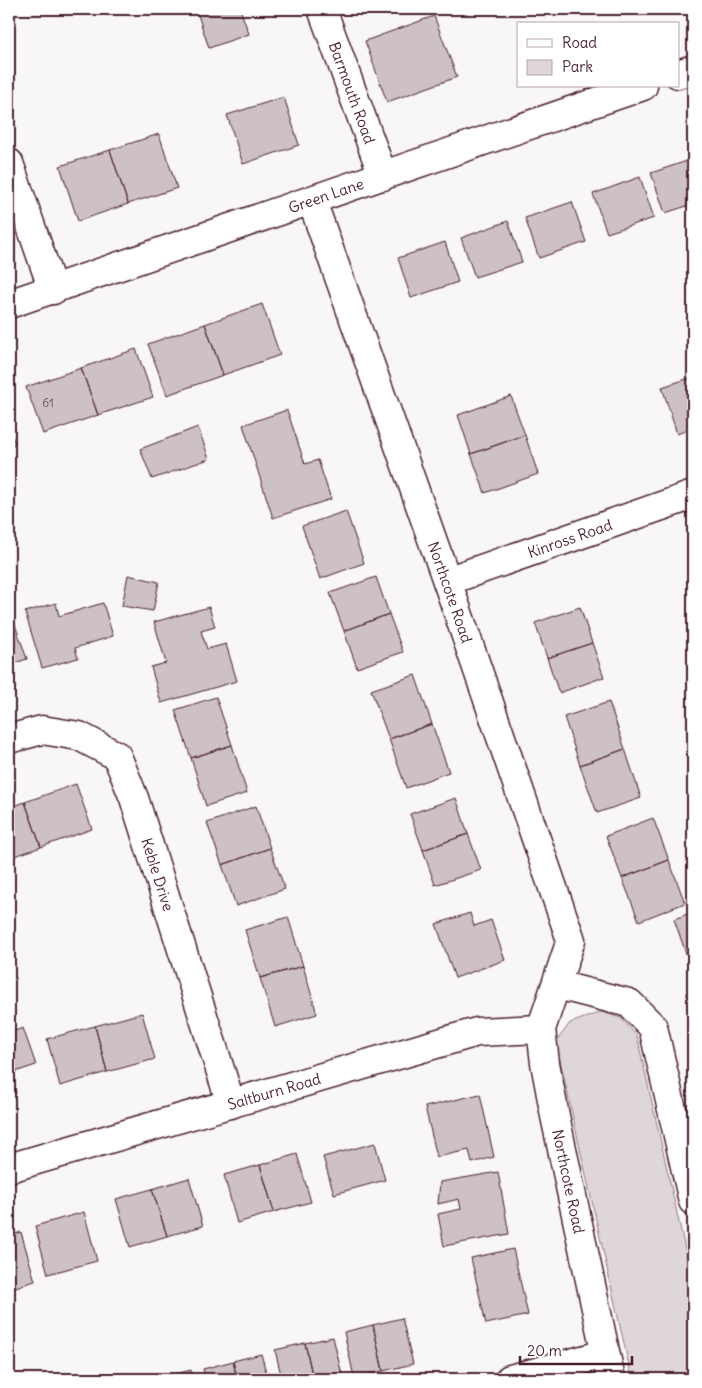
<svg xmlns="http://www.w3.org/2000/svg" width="702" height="1388" viewBox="0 0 702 1388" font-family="Delius,sans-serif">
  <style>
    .green { fill: #ded6d9; stroke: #947a82 }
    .building { fill: #cdc1c4; stroke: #4a1f2b }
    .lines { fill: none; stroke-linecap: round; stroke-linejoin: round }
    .street-casing { stroke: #4a1f2b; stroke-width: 31 }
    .secondary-casing { stroke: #4a1f2b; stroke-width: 31 }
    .street { stroke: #fff; stroke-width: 28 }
    .secondary { stroke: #fff; stroke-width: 28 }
    .labels { text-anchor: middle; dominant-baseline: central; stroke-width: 4.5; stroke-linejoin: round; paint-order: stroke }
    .number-label { font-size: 12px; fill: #6b4851 }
    .street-label { font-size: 15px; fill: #4a1f2b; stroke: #fff }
  </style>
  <rect width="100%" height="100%" fill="#f8f6f7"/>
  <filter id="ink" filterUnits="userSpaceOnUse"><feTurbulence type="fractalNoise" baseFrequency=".02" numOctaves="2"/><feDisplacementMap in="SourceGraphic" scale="10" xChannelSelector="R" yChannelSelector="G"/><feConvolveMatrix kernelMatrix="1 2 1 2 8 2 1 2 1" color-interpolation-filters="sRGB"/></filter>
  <g filter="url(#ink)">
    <path class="green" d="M601 1012 621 1018 637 1036 693 1284V1379H632L556 1042 570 1023Z"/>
    <path class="building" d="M196 9H240L249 34 209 48Z
      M434 16 457 77 387 102 365 41Z
      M284 97 299 145 243 164 227 115Z
      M159 134 177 188 128 204 110 150Z
      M110 150 128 204 78 221 60 166Z
      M693 159V204L665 213 651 173Z
      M640 177 654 218 607 233 593 194Z
      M572 202 586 242 539 258 525 218Z
      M508 221 522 262 475 277 461 238Z
      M445 242 458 282 411 298 398 258Z
      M262 304 280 355 223 375 205 324Z
      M205 324 223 375 167 395 148 344Z
      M136 349 153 397 98 415 81 368Z
      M81 368 98 415 43 434 26 387Z
      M693 377V428L677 434 662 387Z
      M511 396 525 435 471 454 458 415Z
      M287 410 305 464 318 460 331 499 273 518 243 425Z
      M9 425 15 444 9 446Z
      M198 427 209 459 152 479 140 449Z
      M525 435 538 474 485 493 471 454Z
      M346 511 364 563 320 579 302 526Z
      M128 575 159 582 153 611 122 606Z
      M376 577 389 614 344 631 330 593Z
      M56 603 59 616 103 603 113 636 75 648 78 658 42 668 25 612Z
      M209 607 215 627 201 631 207 649 226 644 237 681 161 703 151 667 166 663 154 622Z
      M580 607 592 643 547 658 535 623Z
      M389 614 403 652 357 668 344 631Z
      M12 616 27 659 9 665V617Z
      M592 643 604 677 559 693 547 658Z
      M415 675 432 724 389 739 371 690Z
      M216 697 232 745 191 758 175 710Z
      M609 702 625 749 580 765 564 717Z
      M432 724 449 772 406 788 389 739Z
      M232 745 247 793 206 806 191 758Z
      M625 749 641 798 597 813 580 765Z
      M76 784 92 829 41 847 25 802Z
      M456 798 468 834 423 850 410 814Z
      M25 802 41 847 9 858V808Z
      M256 806 270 848 222 865 207 823Z
      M653 818 669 860 622 878 606 836Z
      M468 834 481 870 435 885 423 850Z
      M270 848 285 889 236 906 222 865Z
      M669 860 685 903 639 921 622 878Z
      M693 912V967L691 968 674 919Z
      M470 913 474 926 491 920 505 960 455 978 436 924Z
      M288 917 303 966 260 978 245 930Z
      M303 966 317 1014 275 1027 260 978Z
      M142 1013 155 1059 107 1072 95 1026Z
      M95 1026 107 1072 60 1086 47 1039Z
      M23 1028 36 1065 9 1074 16 1093 9 1095V1033Z
      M480 1094 494 1157 472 1163 469 1150 437 1157 425 1107Z
      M375 1143 385 1180 334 1194 323 1157Z
      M297 1154 311 1202 274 1212 260 1165Z
      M260 1165 274 1212 237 1223 224 1175Z
      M498 1172 509 1234 444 1246 438 1214 461 1209 459 1199 438 1204 440 1182Z
      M189 1178 203 1226 167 1236 152 1189Z
      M152 1189 167 1236 130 1247 116 1199Z
      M84 1212 97 1261 48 1274 35 1226Z
      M21 1232 35 1281 9 1289V1236Z
      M513 1249 528 1315 486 1324 471 1258Z
      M402 1318 413 1364 383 1371 373 1325Z
      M373 1325 383 1371 354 1377 344 1332Z
      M333 1337 343 1379H313L305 1343Z
      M305 1343 313 1379H282L275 1350Z
      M261 1354 268 1379H237L233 1361Z
      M233 1361 237 1379H206L203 1369Z
      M191 1370 193 1379H160V1378Z"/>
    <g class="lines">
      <g class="street-casing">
        <g id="street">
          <path id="s1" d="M322 9 383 176"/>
          <path d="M9 163 53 290"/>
          <path id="s2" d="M312 201 447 581 571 940 541 1029 545 1063 555 1116 611 1379"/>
          <path id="s3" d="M447 581 693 495"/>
          <path id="s4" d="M9 739 42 730 79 736 117 756 134 798 231 1104"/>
          <path d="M557 985 629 1003 653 1027 693 1201"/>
          <path id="s5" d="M9 1168 477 1032 541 1029"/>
          <path d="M510 1379 605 1354"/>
        </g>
      </g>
      <g class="secondary-casing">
        <g id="secondary">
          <path d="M678 74 693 69"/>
          <path id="s6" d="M9 304 643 86"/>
        </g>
      </g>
      <use href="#street" class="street"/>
      <use href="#secondary" class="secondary"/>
    </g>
  </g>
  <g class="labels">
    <g class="number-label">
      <text x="48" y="402">61</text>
    </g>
    <g class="street-label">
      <text stroke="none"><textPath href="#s1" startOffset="89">Barmouth Road</textPath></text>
      <text stroke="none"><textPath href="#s6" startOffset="335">Green Lane</textPath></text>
      <text stroke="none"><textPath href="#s3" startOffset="130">Kinross Road</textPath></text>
      <text stroke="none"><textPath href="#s2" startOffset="415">Northcote Road</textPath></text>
      <text stroke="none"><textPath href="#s4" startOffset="240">Keble Drive</textPath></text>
      <text stroke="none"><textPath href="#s5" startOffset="276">Saltburn Road</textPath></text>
      <text stroke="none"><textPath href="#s2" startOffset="1032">Northcote Road</textPath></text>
    </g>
  </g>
  <rect width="702" height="1388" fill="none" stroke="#fff" stroke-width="30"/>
  <rect x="15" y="15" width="672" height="1358" fill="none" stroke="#4a1f2b" stroke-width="2" filter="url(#ink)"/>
  <rect x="517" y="22" width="162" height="65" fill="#ffffff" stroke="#b7a5aa"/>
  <rect x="527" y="39" width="25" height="8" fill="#ffffff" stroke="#b7a5aa"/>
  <text x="562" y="48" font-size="15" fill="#4a1f2b">Road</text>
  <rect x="527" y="60" width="25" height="15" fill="#ded6d9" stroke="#b7a5aa"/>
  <text x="562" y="72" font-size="15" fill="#4a1f2b">Park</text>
  <path d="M520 1356v8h112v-8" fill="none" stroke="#4a1f2b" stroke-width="2.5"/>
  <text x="527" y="1356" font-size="15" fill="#4a1f2b" stroke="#ffffff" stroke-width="4" paint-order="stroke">20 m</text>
</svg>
